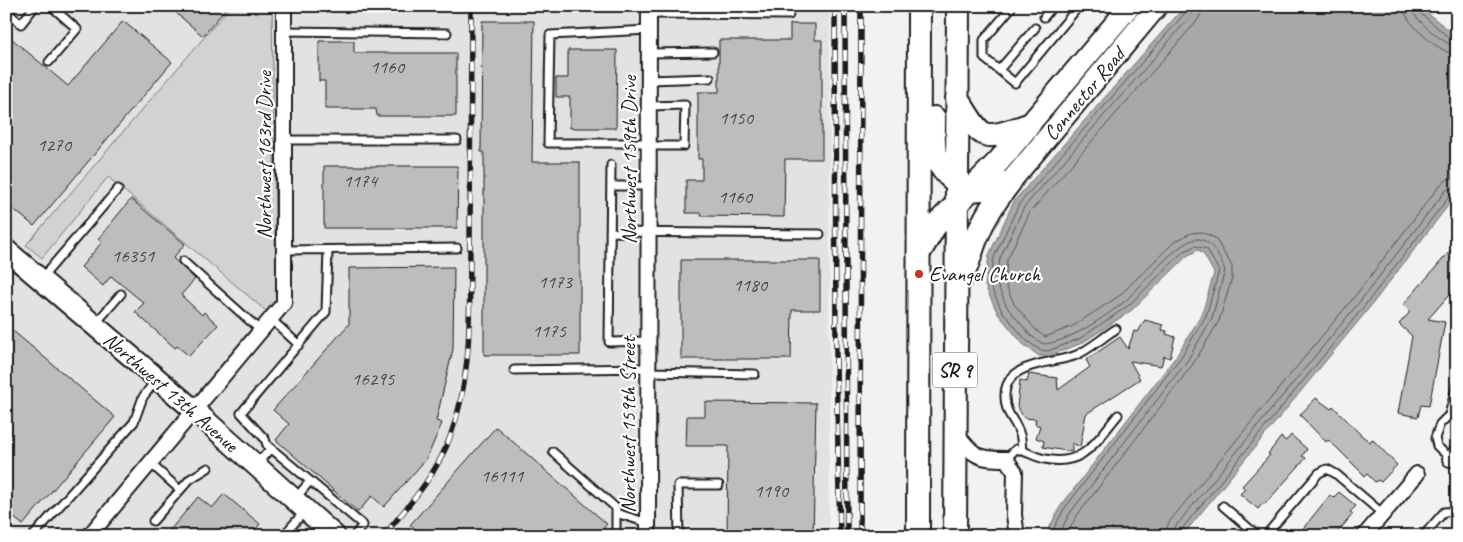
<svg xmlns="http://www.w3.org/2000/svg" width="1463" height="542" viewBox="0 0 1463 542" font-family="Caveat,sans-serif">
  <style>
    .built { fill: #e2e2e2 }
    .green { fill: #d2d2d2; stroke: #777 }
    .water { fill: #a8a8a8; stroke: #707070 }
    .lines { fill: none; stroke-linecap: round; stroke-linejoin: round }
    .shore { stroke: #545454; stroke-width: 1 }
    .building { fill: #bdbdbd; stroke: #1c1c1c }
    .lane-casing { stroke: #1c1c1c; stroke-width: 11 }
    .street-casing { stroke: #1c1c1c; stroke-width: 18 }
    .secondary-casing { stroke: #1c1c1c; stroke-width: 24 }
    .primary-casing { stroke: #1c1c1c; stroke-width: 26 }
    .lane { stroke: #fff; stroke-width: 7 }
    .street { stroke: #fff; stroke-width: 14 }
    .secondary { stroke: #fff; stroke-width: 20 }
    .primary { stroke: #fff; stroke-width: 22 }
    .rail-casing { stroke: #1c1c1c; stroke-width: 5.5 }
    .rail { stroke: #fff; stroke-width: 4; stroke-dasharray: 11; stroke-linecap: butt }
    .poi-dot { fill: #c8321e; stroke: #fff; stroke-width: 2 }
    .labels { text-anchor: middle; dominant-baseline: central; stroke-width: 4.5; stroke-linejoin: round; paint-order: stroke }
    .number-label { font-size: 19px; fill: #444 }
    .shield { fill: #fff; stroke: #606060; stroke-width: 1 }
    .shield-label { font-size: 20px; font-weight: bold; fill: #1c1c1c }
    .street-label { font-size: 21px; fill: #1c1c1c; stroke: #fff }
    .poi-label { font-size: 21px; fill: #1c1c1c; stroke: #fff; text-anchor: start }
  </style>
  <rect width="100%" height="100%" fill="#f2f2f2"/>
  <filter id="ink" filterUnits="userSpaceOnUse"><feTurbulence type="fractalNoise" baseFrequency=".02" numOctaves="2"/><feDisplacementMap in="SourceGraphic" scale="10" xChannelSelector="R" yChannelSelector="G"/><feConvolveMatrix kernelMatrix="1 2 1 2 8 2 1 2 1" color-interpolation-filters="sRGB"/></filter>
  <g filter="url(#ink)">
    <path class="built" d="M6 6H830L829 536H6Z"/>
    <path class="green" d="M231 6H272L276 299 266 311 108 177 42 258 26 245Z"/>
    <path class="water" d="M1185 6H1419L1457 37V194L1370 307 1182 536H1045L1060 507 1177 355 1202 314 1214 273 1203 253 1198 250 1187 256 1132 310 1082 343 1049 356H1039L1023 344 998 314 985 286 989 255 1014 201Z"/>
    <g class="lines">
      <path class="shore" d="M1403 6C1403 22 1441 54 1457 55
        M1410 6C1411 17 1446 46 1457 47
        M1416 6 1419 12 1452 40 1457 41
        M1050 536 1064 509 1181 357 1206 316 1219 271 1207 249 1195 246 1183 252 1128 306 1079 339 1048 351 1040 350 1026 340 1002 311 990 285 994 257 1019 204 1185 13 1188 6
        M1058 536 1070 513 1187 361 1212 318 1225 270C1220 259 1213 241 1199 239 1179 237 1140 289 1124 302 1105 317 1067 343 1043 344L1031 336 1007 307 997 284 1000 258 1024 207 1190 17 1194 6
        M1066 536 1076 517 1193 364 1219 321 1232 278V266L1215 238 1202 232 1191 233 1174 242 1119 296 1073 326 1045 337 1036 330 1014 304 1005 283 1007 260 1030 212 1196 22 1201 14 1202 6
        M1164 536 1169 522 1355 296 1440 185 1448 179 1457 178
        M1172 536 1175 527 1361 300 1446 190 1457 186
        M1178 536 1180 531 1366 304 1451 194 1457 192"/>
    </g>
    <path class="building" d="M168 6H228L203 36Z
      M123 21 172 62 34 226 6 203V45L12 39 68 86Z
      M482 21H534L532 162H580V355H484V152H481Z
      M790 24H815V40H822V159H785L784 217 701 216 702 213H686V180H702V159H698V92H719V40H790Z
      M319 41H354V53H456V116H377L376 109H325V81H319Z
      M568 50H617L616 128H570V97H556V78H568Z
      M324 166H458L457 228H324Z
      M131 199 185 244 173 258 195 279 181 295 202 315 204 312 218 325 189 356 177 346 175 348 135 312 144 303 111 276 103 286 81 267 102 242 98 239Z
      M1457 243V286L1428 319 1445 322 1429 406 1421 405 1418 417 1398 413 1412 336 1399 324 1410 312 1403 305Z
      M681 260H820V310H792L791 359H681Z
      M454 267 453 349 436 421 442 423 427 458 384 507 372 496 358 512 276 440 289 424 273 410 349 324V268Z
      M1145 320 1163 325 1162 330 1167 331 1166 334 1175 337 1170 358 1164 356 1161 366 1130 361 1140 379 1086 414 1080 447 1072 443V452L1043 447 1044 441 1036 438 1040 426 1035 424 1036 419 1024 418 1017 407 1020 380 1027 382 1029 374 1057 378 1058 390 1090 367 1086 360 1120 337 1128 349 1134 331 1138 332Z
      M6 325 115 417 23 525 6 511Z
      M1316 398 1331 409 1333 406 1361 435 1370 442 1372 439 1397 465 1381 482 1378 480 1375 482 1367 474 1365 476 1336 447 1328 440 1326 442 1300 415Z
      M705 402 816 403 813 536H727L728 446H686L687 416H705Z
      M496 427 607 524 597 536H422L419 531 410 525Z
      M1291 435 1307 449 1302 456 1306 458 1265 504 1263 503 1258 509 1240 494 1245 489 1242 486 1270 455 1268 454 1281 437 1286 441Z
      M1339 492 1356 506 1350 512 1353 514 1336 534 1333 532 1330 536H1297L1330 495 1333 498Z
      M224 494 260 524 250 536H165L198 497 212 508Z"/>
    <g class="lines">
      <g class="lane-casing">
        <path id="lane" d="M1011 8 984 40V58L1015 83 1079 6
          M6 11 21 24 35 6
          M649 14 789 15
          M1044 17 1053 6
          M284 31 447 33
          M649 53 713 52
          M49 62 77 29 51 6
          M999 70 1035 28
          M649 80 710 78
          M649 106 685 105 684 146H649
          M284 140H457
          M649 143H548L550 35 649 30
          M611 165 609 342 648 341
          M611 186H649
          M610 232 820 234
          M284 250 457 248
          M328 250 326 312 241 413 265 439 267 445 363 525 354 536
          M183 261 261 331
          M41 279 118 189
          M271 319 299 345
          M96 323 121 294
          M514 370 648 368
          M648 372 755 374
          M1457 384 1449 415 1440 424 1435 438 1437 446 1457 465
          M1022 450C1021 446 1022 439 1020 435 1016 420 1005 415 1005 397 1004 362 1050 364 1074 356 1088 351 1103 337 1116 329
          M553 452 616 508V536
          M1006 459 1016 449C1026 451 1035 457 1045 459 1084 467 1096 441 1118 415
          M150 463 180 490
          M256 465 271 448
          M296 498 310 481
          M1223 506 1258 536
          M616 513 648 523
          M153 521 190 479 208 468
          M96 528 105 536
          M6 534 8 536
          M33 536 134 422 143 397 156 380
          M283 536 304 512
          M416 536V535
          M679 536 678 485H719
          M1265 536 1319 473 1327 469 1336 474 1383 514
          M1423 536 1444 512 1457 511"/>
      </g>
      <g class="street-casing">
        <path id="street" d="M957 434C974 457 978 459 1006 459L1015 472 1014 515 1017 536
          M1450 459 1457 452
          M89 536 284 303V6
          M648 536 649 6
          M1364 536 1417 474"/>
      </g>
      <g class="secondary-casing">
        <path id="secondary" d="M1029 125 1130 6
          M1010 182 1157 6
          M6 250 194 410 335 536"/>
      </g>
      <g class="primary-casing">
        <path id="primary" d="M957 98C983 139 979 143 1028 125
          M934 118C934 130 933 142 935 153 938 169 956 186 972 189 985 191 998 185 1010 182
          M919 253 935 226 999 161 1029 125
          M959 282C968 268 970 254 976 239 984 217 996 200 1010 182
          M918 536 919 6
          M955 536 958 6"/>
      </g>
      <use href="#lane" class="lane"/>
      <use href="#street" class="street"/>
      <use href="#secondary" class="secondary"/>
      <use href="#primary" class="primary"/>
      <g class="rail-casing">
        <path id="rail" d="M835 6 836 363 840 536
          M845 6 847 536
          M385 534C410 504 437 474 450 437 473 376 469 313 470 249 471 168 471 87 471 6
          M860 536 861 6"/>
      </g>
      <use href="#rail" class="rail"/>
    </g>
  </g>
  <circle class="poi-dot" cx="919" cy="274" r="5"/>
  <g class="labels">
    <g class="number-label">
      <text x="387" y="67">1160</text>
      <text x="736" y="118">1150</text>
      <text x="54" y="145">1270</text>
      <text x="360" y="181">1174</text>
      <text x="735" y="197">1160</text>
      <text x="133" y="256">16351</text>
      <text x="555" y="282">1173</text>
      <text x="750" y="285">1180</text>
      <text x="549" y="331">1175</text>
      <text x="373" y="379">16295</text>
      <text x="502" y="476">16111</text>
      <text x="771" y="491">1190</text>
    </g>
    <rect class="shield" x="932.5" y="352.5" width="45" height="35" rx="4"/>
    <g class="shield-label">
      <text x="955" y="370">SR 9</text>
    </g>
    <g class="street-label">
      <text transform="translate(1084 94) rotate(-50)">Connector Road</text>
      <text transform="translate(264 155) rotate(-90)">Northwest 163rd Drive</text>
      <text transform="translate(629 160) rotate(-90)">Northwest 159th Drive</text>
      <text transform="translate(171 392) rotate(41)">Northwest 13th Avenue</text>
      <text transform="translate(628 425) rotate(-90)">Northwest 159th Street</text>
    </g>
    <g class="poi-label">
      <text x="929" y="274">Evangel Church</text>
    </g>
  </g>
  <rect width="1463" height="542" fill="none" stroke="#fff" stroke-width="25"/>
  <rect x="12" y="12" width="1438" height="517" fill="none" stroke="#1c1c1c" stroke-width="2" filter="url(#ink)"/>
</svg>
